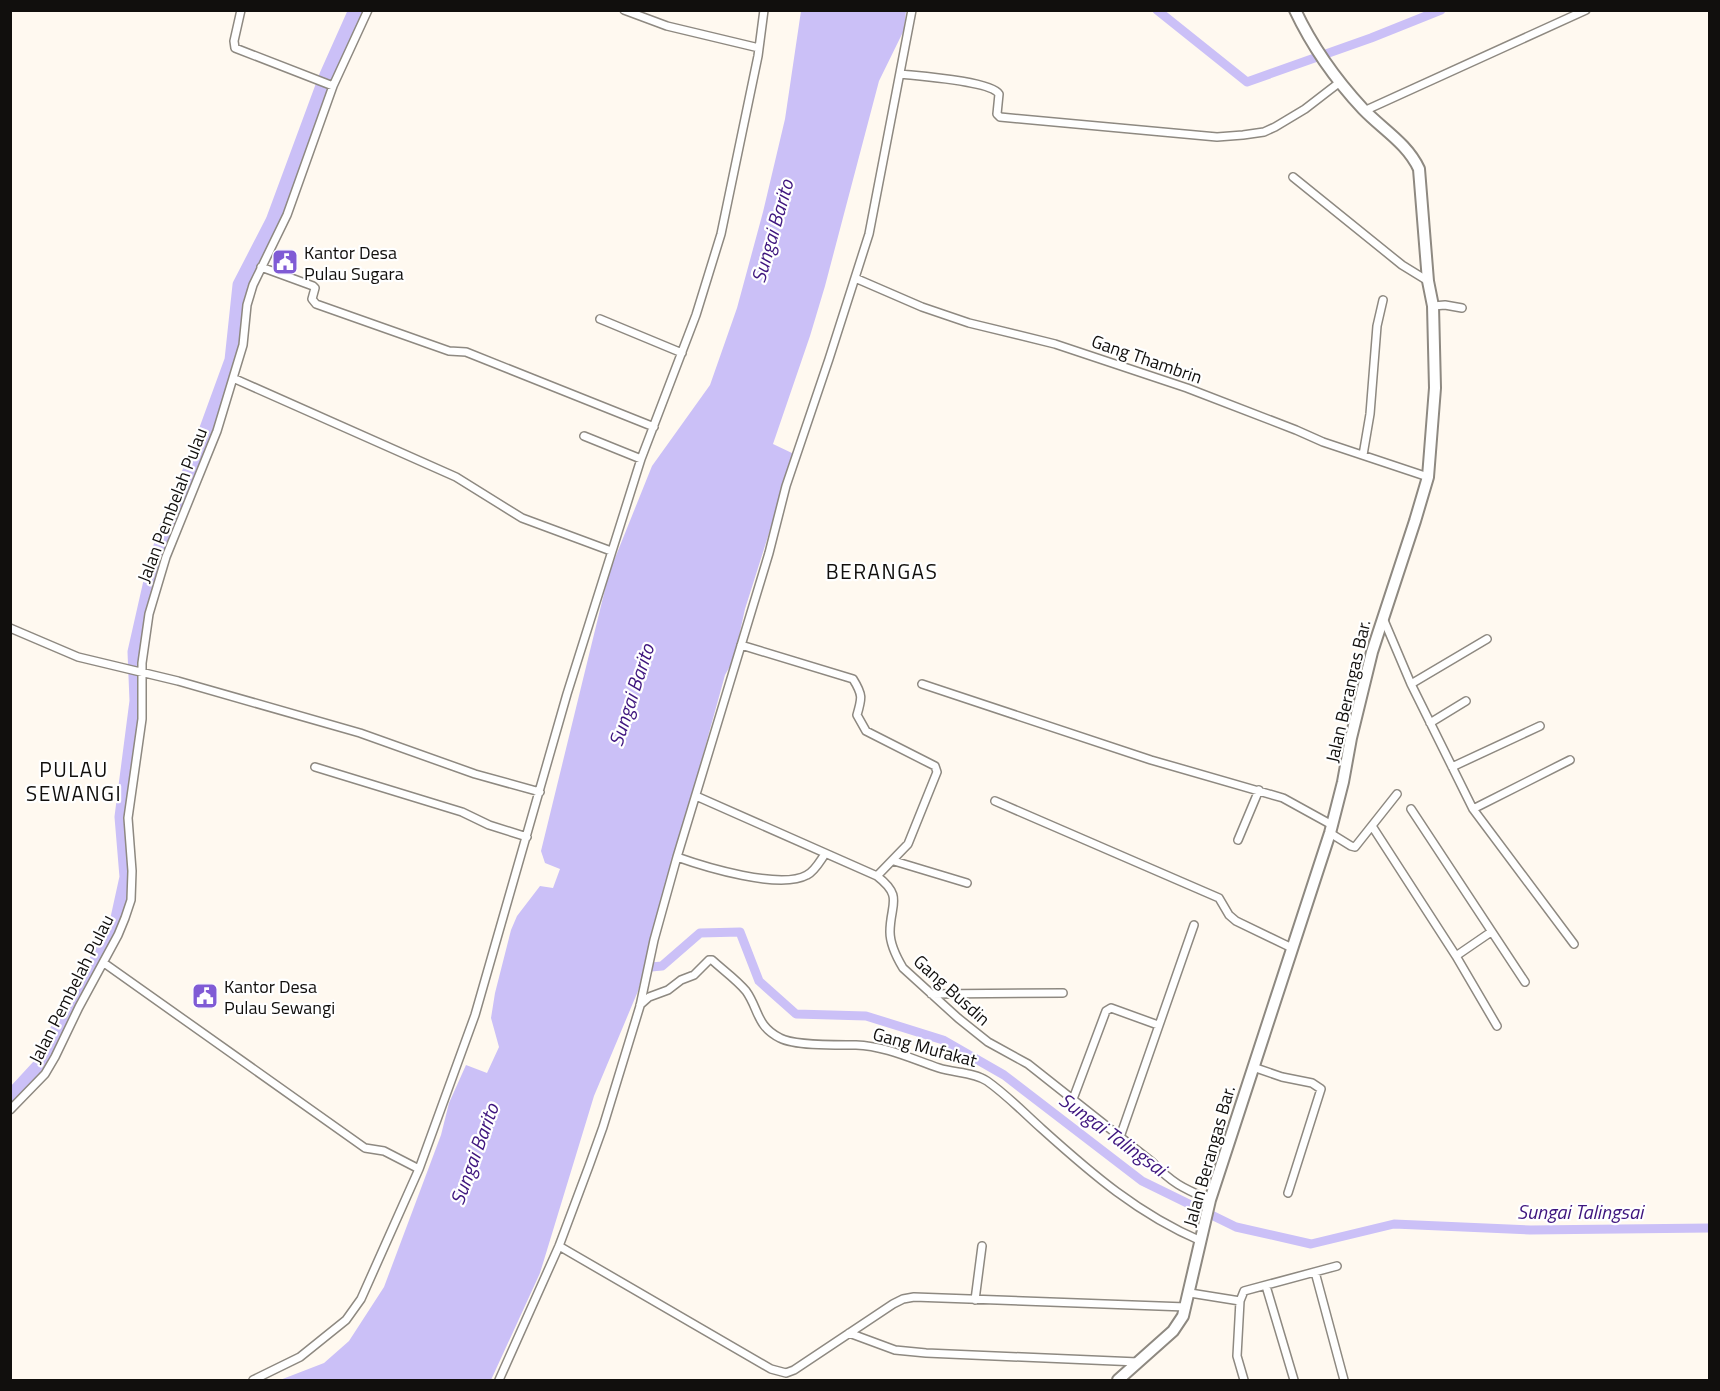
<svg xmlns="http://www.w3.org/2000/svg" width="1720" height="1391" viewBox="0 0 1720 1391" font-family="'Titillium Web',sans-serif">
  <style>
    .water { fill: #cbc0f7 }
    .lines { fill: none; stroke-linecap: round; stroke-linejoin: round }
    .canal { stroke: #cbc0f7; stroke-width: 9 }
    .river { stroke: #cbc0f7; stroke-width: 15 }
    .minor-casing { stroke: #8e8981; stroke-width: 10 }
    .primary-casing { stroke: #8e8981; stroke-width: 14 }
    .minor { stroke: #fff; stroke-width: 7 }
    .primary { stroke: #fff; stroke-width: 10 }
    .labels { text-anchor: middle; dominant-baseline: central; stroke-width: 4.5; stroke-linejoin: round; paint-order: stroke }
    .poi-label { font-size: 18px; fill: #110f0d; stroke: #fff; text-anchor: start }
    .street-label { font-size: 18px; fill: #110f0d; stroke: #fff }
    .water-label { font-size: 20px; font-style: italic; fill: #3e157e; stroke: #fff }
    .quarter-label { font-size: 21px; letter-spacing: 1.5px; fill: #110f0d; stroke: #fff }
  </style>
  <rect width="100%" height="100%" fill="#fff9f0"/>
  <path class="water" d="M801 11H906L904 30 879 81 825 286 810 336 773 444 794 454 745 609 734 659 725 675 638 991 594 1096 540 1273 491 1380H280L324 1363 349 1341 384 1287 441 1135 449 1103 466 1065 487 1073 499 1047 491 1018 495 993 511 930 517 916 540 886 553 888 560 869 545 863 541 851 609 573 652 466 710 385 737 308 763 212 785 119Z"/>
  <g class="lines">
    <path class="canal" d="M1157 10 1247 82 1371 38 1441 10
      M640 968 662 966 700 933 740 932 759 981 796 1014 866 1016 943 1040 1004 1075 1142 1181 1236 1227 1311 1244 1394 1224 1530 1230 1710 1228"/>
    <path class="river" d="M10 1098 45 1060 61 1022 90 974 118 918 127 877 122 817 137 701 135 652 152 577 166 529 201 445 232 360 240 285 273 221 327 75 356 10"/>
    <g class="minor-casing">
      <path id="minor" d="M241 10 234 41 235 48 333 86
        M624 10 667 26 759 48
        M901 74C919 76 991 81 999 94L997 114 1000 117 1217 137 1243 135 1264 132 1275 127 1305 109 1340 82
        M1364 111 1586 10
        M1293 177 1402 265 1428 281
        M261 267 313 286 315 288 312 299 316 304 449 351 466 352 654 427
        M855 278 922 307 969 323 1055 344 1187 388 1296 430 1323 442 1428 477
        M1433 306 1445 305 1462 308
        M600 319 682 353
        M233 378 456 477 522 518 611 551
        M584 436 641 459
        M1363 455 1370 414 1377 326 1383 300
        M1383 618 1411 684 1473 809 1574 944
        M10 628 78 657 178 681 360 733 475 774 540 792
        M741 645 853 679C863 695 862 698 857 715L866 731 935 766 937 772 908 844 877 876
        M922 684 1151 760 1283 798 1332 825
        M1411 684 1487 639
        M1430 723 1466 701
        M315 767 462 812 489 825 527 837
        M1452 767 1540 726
        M696 796 877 876C904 897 890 904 890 932 890 943 897 958 903 968L958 1018 988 1042 1028 1064 1152 1162C1173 1184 1183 1188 1210 1200
        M995 801 1219 898 1229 915 1236 921 1292 948
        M1411 809 1525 982
        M1473 809 1570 760
        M1372 826 1456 956 1497 1026
        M1330 833 1351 846 1355 847 1397 794
        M1238 840 1259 790
        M677 857C705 867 780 890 807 875 815 871 820 861 825 854
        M894 861 967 883
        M1456 956 1491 932
        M104 963 365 1148 384 1151 419 1169
        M931 994 1063 993
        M640 1005 649 997 668 990 681 980 694 975 709 960H712C723 970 737 980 746 991 759 1009 756 1026 780 1038 795 1046 837 1045 856 1045 885 1046 912 1059 939 1068 954 1073 974 1072 987 1081 1007 1095 1024 1113 1042 1129 1092 1174 1138 1214 1201 1241
        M1253 1067 1282 1077 1312 1083 1321 1089 1288 1193
        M1073 1099 1106 1011 1111 1008 1158 1025
        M10 1110 45 1074 55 1057 79 1007 118 935 125 918 131 900 132 871 128 818 142 719V663L149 614 166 557 217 431 233 378 243 345 247 305 253 285 287 215 333 86 368 10
        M1120 1137 1194 925
        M559 1246 771 1369 786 1373 794 1370 893 1304 903 1299 914 1297 1186 1307
        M1315 1272 1344 1380
        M1266 1286 1294 1380
        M1190 1293 1240 1301 1244 1291 1337 1266
        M975 1300 982 1246
        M1240 1301 1237 1356 1244 1380
        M849 1333 895 1350 926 1353 1138 1362
        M253 1380 300 1357 346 1320 361 1299 419 1169 475 1015 567 694 641 459 696 315 721 234 758 56 764 10
        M499 1380 559 1246 589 1166 603 1127 640 1006 654 940 677 857 769 553 786 486 829 359 869 234 912 10"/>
    </g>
    <g class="primary-casing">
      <path id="primary" d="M1118 1380 1173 1331 1183 1316 1210 1200 1330 833 1343 782 1351 738 1372 652 1415 521 1428 477 1435 388 1433 306 1428 281 1419 169C1407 143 1382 129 1363 109 1336 80 1312 46 1295 10"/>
    </g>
    <use href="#minor" class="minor"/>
    <use href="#primary" class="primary"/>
  </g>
  <defs>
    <g id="civic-square" transform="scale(1.35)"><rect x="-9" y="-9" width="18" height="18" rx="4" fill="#805bd5" stroke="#fff"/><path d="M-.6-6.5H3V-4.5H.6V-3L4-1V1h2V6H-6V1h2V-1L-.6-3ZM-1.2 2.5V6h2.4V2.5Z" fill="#fff"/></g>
  </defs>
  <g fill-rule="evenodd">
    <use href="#civic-square" x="285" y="262"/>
    <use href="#civic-square" x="205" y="996"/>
  </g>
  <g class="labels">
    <g class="poi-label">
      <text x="304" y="252">Kantor Desa<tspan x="304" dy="21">Pulau Sugara</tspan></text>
      <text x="224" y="986">Kantor Desa<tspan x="224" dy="21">Pulau Sewangi</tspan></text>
    </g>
    <g class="street-label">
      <text transform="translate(1147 359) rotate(19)">Gang Thambrin</text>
      <text transform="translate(172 505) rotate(-69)">Jalan Pembelah Pulau</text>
      <text transform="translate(1348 691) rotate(-77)">Jalan Berangas Bar.</text>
      <text transform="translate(71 989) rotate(-63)">Jalan Pembelah Pulau</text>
      <text transform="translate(952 990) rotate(42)">Gang Busdin</text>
      <text transform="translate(925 1047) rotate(15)">Gang Mufakat</text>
      <text transform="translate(1209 1156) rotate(-74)">Jalan Berangas Bar.</text>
    </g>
    <g class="water-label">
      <text transform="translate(772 231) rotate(-74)">Sungai Barito</text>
      <text transform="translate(631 695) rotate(-72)">Sungai Barito</text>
      <text transform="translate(1113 1134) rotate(36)">Sungai Talingsai</text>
      <text transform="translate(474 1154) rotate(-70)">Sungai Barito</text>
      <text x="1580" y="1211">Sungai Talingsai</text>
    </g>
    <g class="quarter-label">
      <text x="882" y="571">BERANGAS</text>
      <text x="74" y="769">PULAU<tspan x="74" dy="24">SEWANGI</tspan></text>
    </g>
  </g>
  <rect width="1720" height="1391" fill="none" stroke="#110f0d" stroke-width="24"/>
</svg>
